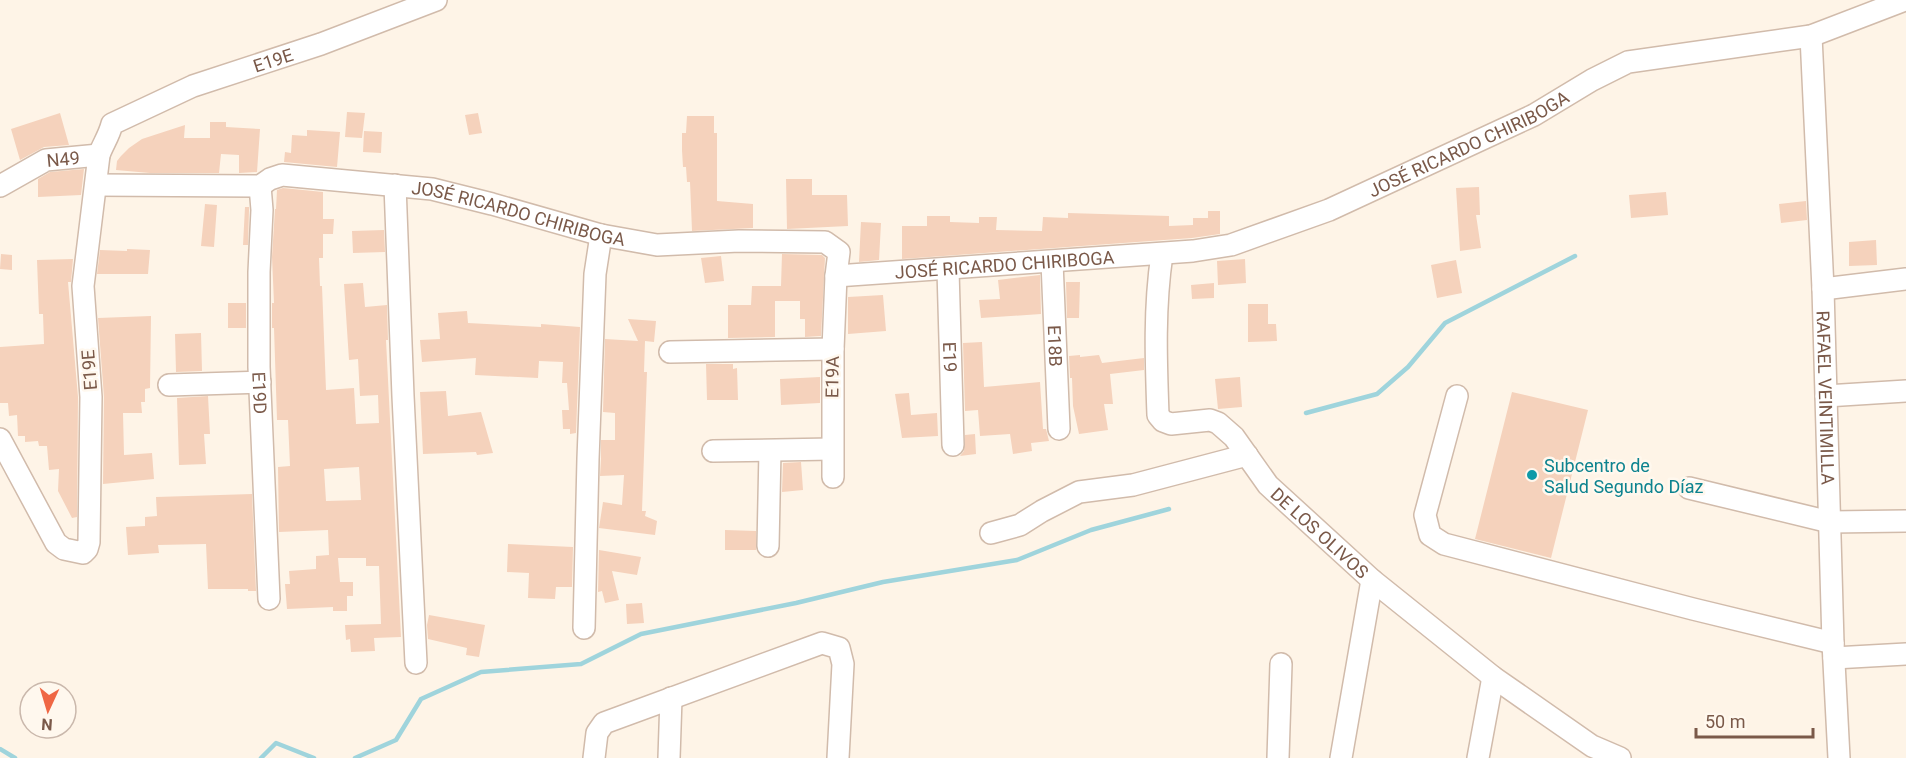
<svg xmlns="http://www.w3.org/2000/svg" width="1906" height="758" viewBox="0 0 1906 758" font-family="Roboto,sans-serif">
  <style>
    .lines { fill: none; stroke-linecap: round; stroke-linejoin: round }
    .stream { stroke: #9fd4dc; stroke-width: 4.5 }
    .building { fill: #f5d2bc; fill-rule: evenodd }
    .minor-casing { stroke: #d1bbab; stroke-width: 24 }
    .minor { stroke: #fff; stroke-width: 21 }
    .culture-dot { fill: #0f9aa8; stroke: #fff8ee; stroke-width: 2 }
    .labels { text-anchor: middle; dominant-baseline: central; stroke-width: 5; stroke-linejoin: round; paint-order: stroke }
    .street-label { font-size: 18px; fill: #7a5949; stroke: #fff8ee }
    .culture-label { font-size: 18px; fill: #0d838f; stroke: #fff8ee; text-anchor: start }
  </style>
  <rect width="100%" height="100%" fill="#fef4e7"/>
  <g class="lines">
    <path class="stream" d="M1306 413 1377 394 1408 367 1445 323 1575 256
      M0 749 15 758
      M261 758 276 743 314 758
      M355 758 396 740 421 699 481 672 581 664 641 634 796 603 883 582 1017 560 1091 530 1169 509"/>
  </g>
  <path class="building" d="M347 112 365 113 362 138 345 137Z
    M60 113 69 145 44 147 20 160 11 129Z
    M478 113 482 133 469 135 465 115Z
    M687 116H714V133H717V201L753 204V228L692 231 690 182H687L686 167H683L682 150V133H686Z
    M210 122H226V127L260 129 257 172 239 173V155L221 154 219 173H150L116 170 117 161 121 156 129 148 142 139 185 125 184 138H210Z
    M307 130 340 132 337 167 284 162 285 152 291 153 292 135 307 136Z
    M364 131 382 132 381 153 363 152Z
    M84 169 81 195 38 197V179L50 172Z
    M786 179H812V195H847L848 226 787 229Z
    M1479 187 1480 215H1476L1481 248 1460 251 1456 188Z
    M283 188 323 192V219H334L333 234H323V258H319L320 286H322L326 390 354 388 356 424 379 423 378 395 360 396 358 359 349 360 344 284 363 283 365 307 387 305 388 340H386L401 637 374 638 375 651 351 652 350 639 346 640 345 625 381 624 379 566H366V558H338L340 582H353V596H347V611H333V607L287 609 285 584H290L289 571 316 569V556L329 555 328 530 279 532 278 467 290 466 288 420H277L274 328H272V303H274L272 257 275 209H276L277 190ZM359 467 361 500 326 501 324 469Z
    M1666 192 1668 215 1631 218 1629 195Z
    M1806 201 1807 220 1781 223 1779 204Z
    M205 204 217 205 214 247 201 246Z
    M245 207H249V210L248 245H243Z
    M1208 211H1220V234L1192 238 902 259V226H927V216H950V222L979 223V217H997L996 230 1042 231 1043 217 1068 218V213L1169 216V226L1193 225V218H1208Z
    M861 222 881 223 879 260 859 262Z
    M384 230 385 252 353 253 352 231Z
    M1876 240 1877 265 1849 266V242Z
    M127 249 150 250 148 274H97L100 250 127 251Z
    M1 254 12 255V270L0 269Z
    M782 254 822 255 825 258 821 336 805 337V319H800V301H775V337L728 338V305H751L752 286H781Z
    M721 256 724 281 705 283 701 258Z
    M73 259 71 282H68L78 397 77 517 72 518 58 491 59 469 49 470 47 446H39L38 441 25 442V436H18L17 415 9 416 8 403H0V347L44 344 43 314H39L37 260Z
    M1245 259 1246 283 1218 285 1217 261Z
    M1456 260 1462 293 1437 298 1431 265Z
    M1040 275 1041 314 981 318 979 300 1000 299 998 280Z
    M1066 282H1080L1079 318H1067Z
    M1214 283V298L1192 299 1191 285Z
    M883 295 886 331 848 334V297Z
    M228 303H246V328H228Z
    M1248 304H1268V324H1276L1277 341 1248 342Z
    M467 311 468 323 541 327V324L580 327 576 433 570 434V429H563L562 410H569L567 383H562L563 362 539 361 538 378 475 375 476 358 422 362 420 340 440 339 438 313Z
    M151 316 150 388 145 389V402H141L142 413H123L124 455 152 453 154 479 103 484 104 397 98 318Z
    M628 319 656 321 654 342 645 341 644 372H647L642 511H646L645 516 657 521 655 535 599 528 603 502 622 505 624 475 600 476 601 459V440H615V413L603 412 605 339 638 341Z
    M201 333 202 371 176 372 175 334Z
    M982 342 984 387 1040 382 1043 429H1046L1049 441 1031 443 1032 451 1013 454 1010 434 980 436 978 410 965 411 963 343Z
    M1080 355V357L1099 355 1102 363 1144 358V370L1110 374 1113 404H1104L1108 430 1079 434 1073 406 1072 378H1070L1069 356Z
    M706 364H733V369L737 368 738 400H707Z
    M820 377V403L781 405 780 379Z
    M1240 377 1242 407 1218 409 1215 379Z
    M446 391 448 416 481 412 493 453 477 455 476 452 423 454 420 392Z
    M1512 392 1588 410 1551 558 1475 539Z
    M909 393 911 415 937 413 938 436 902 438 895 394Z
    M208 396 210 434H204L206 464 179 465 177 398Z
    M975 434 976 454 960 456 964 451 965 435Z
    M801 462 803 490 782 492 783 463Z
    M252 494 256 591H248V589H208L206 544 158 545 159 553 128 555 126 527 145 526V517L157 516 156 497Z
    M725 530 756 531V550H725Z
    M508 544 573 547 572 587H556L555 599 528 598 529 573 507 572Z
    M599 550 641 557 637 575 612 571 619 600 605 603 602 591 598 592Z
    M642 603 644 623 627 624 626 604Z
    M429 615 485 625 479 657 466 655 467 648 428 639 427 625Z"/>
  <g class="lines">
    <g class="minor-casing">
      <g id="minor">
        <path id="s1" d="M1811 36 1823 289 1833 643 1839 758"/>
        <path id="s2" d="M96 185 260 186 270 179 282 175 432 189 492 204 601 235 657 245 739 241 825 242 839 252 836 276 1193 251 1231 245 1329 210 1534 115 1592 80 1628 62 1811 36 1905 0"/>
        <path d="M395 185 403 396 416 663"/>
        <path id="s3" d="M0 186 46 160 99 155"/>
        <path id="s4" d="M260 186 262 210 259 272V367L269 599"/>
        <path id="s5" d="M1162 254C1154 308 1156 360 1158 415L1163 421 1171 424 1210 420 1218 423 1234 437 1268 485 1372 580 1493 677 1592 746 1620 758"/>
        <path id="s6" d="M1052 262 1059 429"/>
        <path id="s7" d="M948 270 953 445"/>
        <path d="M1823 289 1906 279"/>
        <path d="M670 352 833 349"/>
        <path d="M169 385 260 382"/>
        <path d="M1457 396 1425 515 1430 535 1444 544 1693 609 1833 643"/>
        <path d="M1826 396 1906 391"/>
        <path id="s8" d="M0 439 56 543 64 549 83 553 87 549 89 542 91 397 83 286 99 155C103 144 109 136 112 124L193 86 321 44 436 0"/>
        <path d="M713 451 832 449"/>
        <path d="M833 477V349L836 276"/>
        <path d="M1689 488 1830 522 1906 521"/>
        <path d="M991 533 1020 525 1042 511 1079 492 1133 485 1247 455"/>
        <path d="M768 546 770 451"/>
        <path d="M584 628 588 459 595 274 601 235"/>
        <path d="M1834 658 1906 654"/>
        <path d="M594 758 597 733 604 723 822 643 839 648 843 664 838 758"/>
        <path d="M669 758 671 698"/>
        <path d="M1278 758 1281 664"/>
        <path d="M1341 758 1372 580"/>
        <path d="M1478 758 1493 677"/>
      </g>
    </g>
    <use href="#minor" class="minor"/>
  </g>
  <circle class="culture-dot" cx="1532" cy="475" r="6"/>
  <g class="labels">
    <g class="street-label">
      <text stroke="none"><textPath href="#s8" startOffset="756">E19E</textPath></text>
      <text stroke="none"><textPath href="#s2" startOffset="1436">JOSÉ RICARDO CHIRIBOGA</textPath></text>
      <text stroke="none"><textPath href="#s3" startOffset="70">N49</textPath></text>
      <text stroke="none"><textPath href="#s2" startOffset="429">JOSÉ RICARDO CHIRIBOGA</textPath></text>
      <text stroke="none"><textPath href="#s2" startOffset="950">JOSÉ RICARDO CHIRIBOGA</textPath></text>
      <text stroke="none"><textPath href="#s6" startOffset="84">E18B</textPath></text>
      <text stroke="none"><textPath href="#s7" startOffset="87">E19</textPath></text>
      <text transform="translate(89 370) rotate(-94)">E19E</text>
      <text transform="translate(832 377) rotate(-89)">E19A</text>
      <text stroke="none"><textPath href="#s4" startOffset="207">E19D</textPath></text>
      <text stroke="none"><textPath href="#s1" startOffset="362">RAFAEL VEINTIMILLA</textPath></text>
      <text stroke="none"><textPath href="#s5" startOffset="376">DE LOS OLIVOS</textPath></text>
    </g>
    <g class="culture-label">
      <text x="1544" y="465">Subcentro de<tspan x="1544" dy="21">Salud Segundo Díaz</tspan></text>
    </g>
  </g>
  <g transform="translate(48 710) rotate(184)"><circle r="28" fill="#fff8ee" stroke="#cab8ac" stroke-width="1.5"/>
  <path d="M0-4.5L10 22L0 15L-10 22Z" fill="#ef6744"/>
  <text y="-9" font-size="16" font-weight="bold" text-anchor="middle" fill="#7a5949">N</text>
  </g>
  <path d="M1696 728v9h117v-9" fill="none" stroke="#7a5949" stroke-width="3"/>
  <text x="1705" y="728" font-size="18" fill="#7a5949" stroke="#fff8ee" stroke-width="4.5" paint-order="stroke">50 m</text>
</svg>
